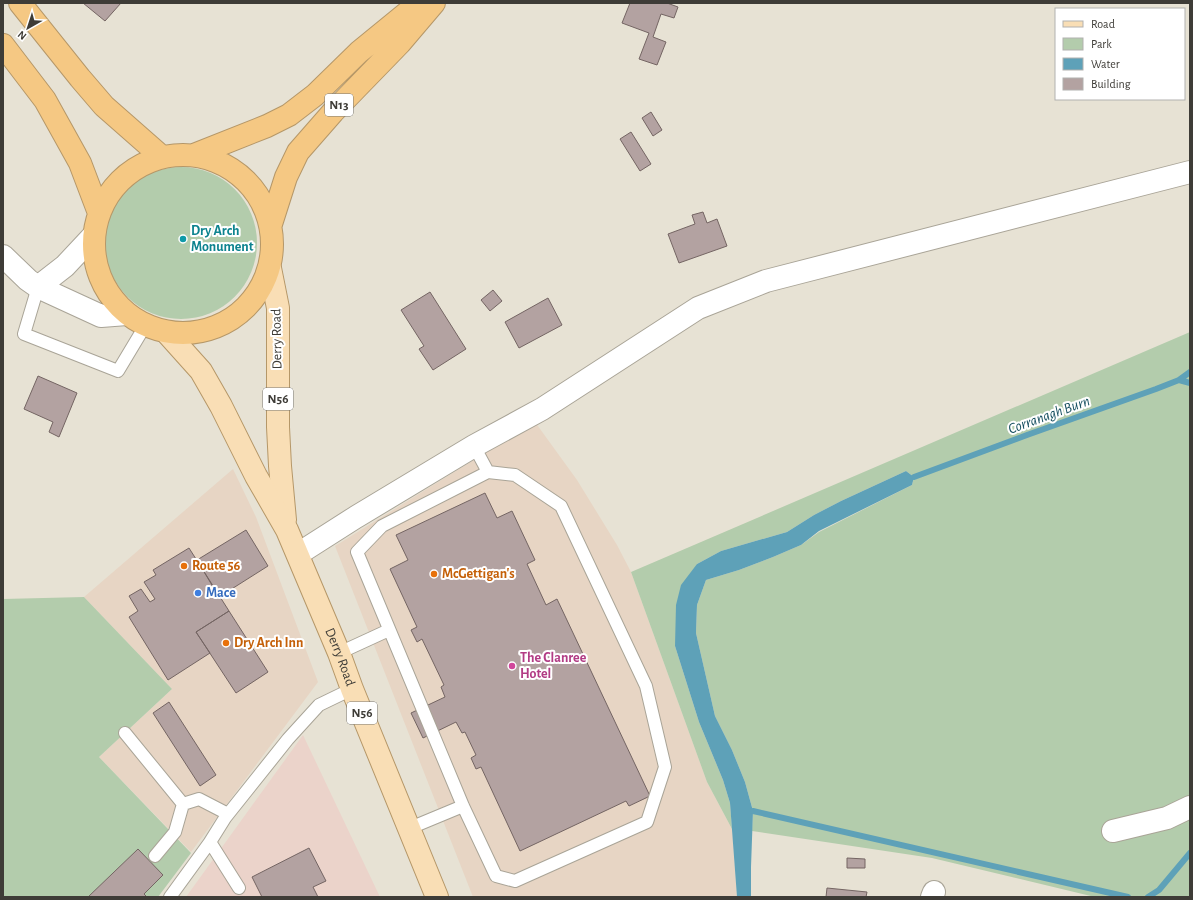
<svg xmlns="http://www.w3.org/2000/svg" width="1193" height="900" viewBox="0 0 1193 900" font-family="'Alegreya Sans',sans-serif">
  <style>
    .commercial { fill: #e7d5c4 }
    .industrial { fill: #ebd3ca }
    .green { fill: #b3ccac }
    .water { fill: #5ea1b8 }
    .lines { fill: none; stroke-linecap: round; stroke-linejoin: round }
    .stream { stroke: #5ea1b8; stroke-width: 6 }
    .building { fill: #b3a2a1; stroke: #746563 }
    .lane-casing { stroke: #a9a497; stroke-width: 14 }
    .street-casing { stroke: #a9a497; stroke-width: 24 }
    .primary-casing { stroke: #b59768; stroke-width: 24 }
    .highway-casing { stroke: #b59768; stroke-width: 24 }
    .lane { stroke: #fff; stroke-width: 12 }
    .street { stroke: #fff; stroke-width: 22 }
    .primary { stroke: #f9deb5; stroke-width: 22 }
    .highway { stroke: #f5c883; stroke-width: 22 }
    .culture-dot { fill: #0f9aa8; stroke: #fff; stroke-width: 1.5 }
    .food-dot { fill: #e8710a; stroke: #fff; stroke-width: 1.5 }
    .shop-dot { fill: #3f7fe0; stroke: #fff; stroke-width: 1.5 }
    .hotel-dot { fill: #d1479c; stroke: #fff; stroke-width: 1.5 }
    .labels { text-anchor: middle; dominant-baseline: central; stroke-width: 4; stroke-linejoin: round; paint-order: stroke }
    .shield { fill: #fff; stroke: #787673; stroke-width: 1 }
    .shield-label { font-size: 13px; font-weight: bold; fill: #3e3c37 }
    .culture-label { font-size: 14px; font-weight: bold; fill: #0d838f; stroke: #fff; text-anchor: start }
    .street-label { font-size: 14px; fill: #3e3c37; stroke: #fff }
    .food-label { font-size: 14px; font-weight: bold; fill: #c56008; stroke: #fff; text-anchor: start }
    .shop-label { font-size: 14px; font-weight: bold; fill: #366cbe; stroke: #fff; text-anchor: start }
    .hotel-label { font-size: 14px; font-weight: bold; fill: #b23c85; stroke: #fff; text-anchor: start }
    .water-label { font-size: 15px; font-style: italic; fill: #175061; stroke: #fff }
  </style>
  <rect width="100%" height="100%" fill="#e7e2d4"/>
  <path class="commercial" d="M535 422 577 480 617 545 631 572 707 782 732 829 737 897H473L335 546Z
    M233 469 256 517 318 682 191 852 99 757 172 689 84 597Z"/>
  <path class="industrial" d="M303 735 380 897H186Z"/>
  <path class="green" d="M105 243a76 76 0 1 1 152 0a76 76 0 1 1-152 0Z
    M1190 332V897H1095L932 858 752 831 753 811 745 782 732 750 715 716 696 633 697 605 706 580 739 570 773 557 801 545 819 532 912 485 914 477 906 471 841 501 814 515 787 532 721 551 697 564 675 646 699 722 723 780 730 803 732 829 707 782 631 572Z
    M84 597 172 689 99 757 191 853 158 897H3V599Z"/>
  <path class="water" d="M906 471 914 477 912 485 819 531 801 545 773 557 739 570 706 580 697 605 696 633 715 716 732 750 745 782 753 811 751 867V897H737L730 803 723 780 699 722 675 646 676 605 681 585 697 564 721 551 787 532 814 515 841 501Z"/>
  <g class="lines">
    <path class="stream" d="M1179 380 1190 383
      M914 477 1027 435 1156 389 1179 380 1190 372
      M753 811 1128 897
      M1148 897 1159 890 1190 853"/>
  </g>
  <path class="building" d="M83 3H121L105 21Z
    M630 3H667L678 7 674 18 661 14 653 37 666 42 657 65 639 59 649 33 622 23Z
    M651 112 662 130 653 136 642 118Z
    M631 132 651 164 640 171 620 139Z
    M703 212 707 223 717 219 727 246 679 263 668 234 695 224 692 215Z
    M493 290 502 301 490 311 481 300Z
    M430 292 466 349 433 370 419 349 424 346 401 310Z
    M548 298 562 325 519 348 505 322Z
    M38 376 77 393 59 437 49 432 53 422 24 409Z
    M485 493 497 518 512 511 535 560 527 564 546 605 557 599 650 796 629 806 626 801 520 851 481 767 476 769 471 758 476 755 465 732 462 733 456 722 423 738 411 713 445 697 441 687 444 685 422 639 417 642 411 630 417 627 390 569 408 560 396 535Z
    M246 530 268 566 219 597 197 560Z
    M189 548 229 611 196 632 210 653 168 680 129 617 138 611 129 596 141 589 150 602 155 599 144 582 156 575 153 570Z
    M229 611 268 672 236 693 196 632Z
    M169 702 216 775 200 786 153 713Z
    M309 848 326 881 313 887 318 897H262L252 877Z
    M138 849 163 875 144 894 147 897H88Z
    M847 858 865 859V868H847Z
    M827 888 867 892 866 897H826Z"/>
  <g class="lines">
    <g class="lane-casing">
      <path id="lane" d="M38 287 24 334 118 371 145 326
        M474 446 488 472
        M488 472 515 475 561 506 646 686 665 767 647 822 515 881 496 876 463 806 357 552 382 526Z
        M339 653 389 630
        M125 733 183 804 175 832 155 856
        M183 804 199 799 228 814
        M410 828 463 806
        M210 842 239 888
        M170 897 210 842 225 818 288 739 319 705 352 689"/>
    </g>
    <g class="street-casing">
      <path id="street" d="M94 235 65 266 38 287 101 316 127 314
        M3 256 28 280 38 287
        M298 554 356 517 474 446 542 409 698 308 766 281 1190 172
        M1113 831 1167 818 1190 807
        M932 897 934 892"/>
    </g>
    <g class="primary-casing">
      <g id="primary">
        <path d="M270 268 278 308V427L280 466 285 520"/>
        <path id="s1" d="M166 332 201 371 221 406 256 476 287 530 339 653 352 689 437 897"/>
      </g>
    </g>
    <g class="highway-casing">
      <path id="highway" d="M20 3 80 78 104 106 162 157
        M3 45 45 100 80 163 99 213
        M94 244a89 89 0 1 1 178 0a89 89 0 1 1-178 0Z
        M194 155 267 126 289 115 315 95 359 52 419 3
        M271 224 286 177 298 152 333 112 400 43 434 3"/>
    </g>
    <use href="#lane" class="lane"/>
    <use href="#street" class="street"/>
    <use href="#primary" class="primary"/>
    <use href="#highway" class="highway"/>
  </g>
  <circle class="culture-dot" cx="183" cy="239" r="4"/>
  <g class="food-dot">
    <circle cx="184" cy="566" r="4"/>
    <circle cx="434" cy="574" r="4"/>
    <circle cx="226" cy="643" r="4"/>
  </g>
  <circle class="shop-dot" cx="198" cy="593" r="4"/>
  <circle class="hotel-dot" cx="512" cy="666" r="4"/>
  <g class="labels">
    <g class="shield">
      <rect x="325" y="94" width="28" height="22" rx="3"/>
      <rect x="263" y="388" width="30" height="22" rx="3"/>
      <rect x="347" y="702" width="30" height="22" rx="3"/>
    </g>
    <g class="shield-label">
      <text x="339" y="105">N13</text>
      <text x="278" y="399">N56</text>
      <text x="362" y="713">N56</text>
    </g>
    <g class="culture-label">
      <text x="191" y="231">Dry Arch<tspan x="191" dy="16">Monument</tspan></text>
    </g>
    <g class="street-label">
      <text transform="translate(277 339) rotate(-91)">Derry Road</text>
      <text stroke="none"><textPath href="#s1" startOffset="371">Derry Road</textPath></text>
    </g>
    <g class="food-label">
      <text x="192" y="566">Route 56</text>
      <text x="442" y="574">McGettigan's</text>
      <text x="234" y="643">Dry Arch Inn</text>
    </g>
    <g class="shop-label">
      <text x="206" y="593">Mace</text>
    </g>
    <g class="hotel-label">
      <text x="520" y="658">The Clanree<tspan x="520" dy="16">Hotel</tspan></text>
    </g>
    <g class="water-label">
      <text transform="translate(1049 415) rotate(-20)">Corranagh Burn</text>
    </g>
  </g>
  <rect width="1193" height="900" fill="none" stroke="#3e3c37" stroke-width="8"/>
  <rect x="1055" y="8" width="130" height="92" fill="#ffffff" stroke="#b2b1af"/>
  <rect x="1063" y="21" width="20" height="6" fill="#f9deb5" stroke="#b2b1af"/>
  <text x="1091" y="28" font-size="12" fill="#3e3c37">Road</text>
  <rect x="1063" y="38" width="20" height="12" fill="#b3ccac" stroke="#b2b1af"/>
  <text x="1091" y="48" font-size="12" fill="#3e3c37">Park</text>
  <rect x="1063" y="58" width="20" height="12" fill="#5ea1b8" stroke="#b2b1af"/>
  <text x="1091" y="68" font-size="12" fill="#3e3c37">Water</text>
  <rect x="1063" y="78" width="20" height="12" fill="#b3a2a1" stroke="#b2b1af"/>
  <text x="1091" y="88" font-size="12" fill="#3e3c37">Building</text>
  <g transform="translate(28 28) rotate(219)" stroke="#ffffff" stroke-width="3" paint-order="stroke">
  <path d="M0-3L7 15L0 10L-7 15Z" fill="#3e3c37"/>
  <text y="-6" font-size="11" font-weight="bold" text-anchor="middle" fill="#3e3c37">N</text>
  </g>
</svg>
